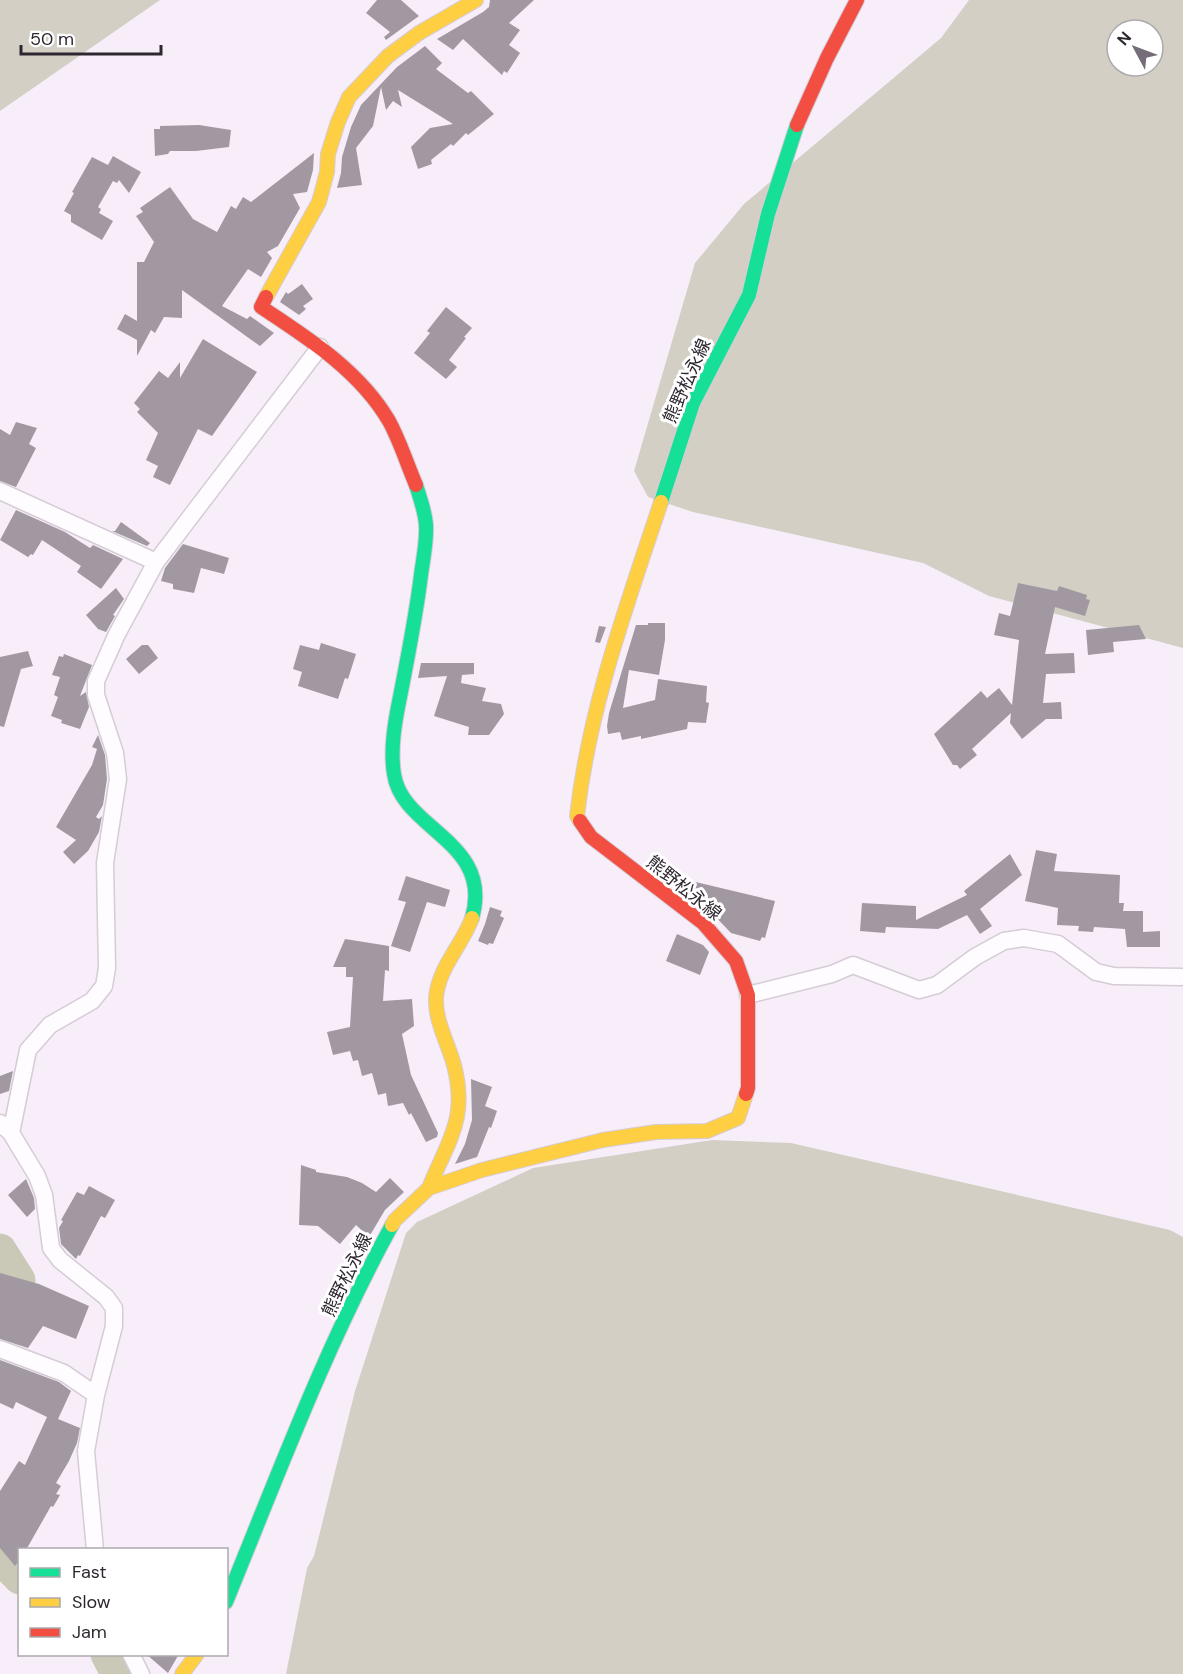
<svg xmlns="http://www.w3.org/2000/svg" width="1183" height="1674" viewBox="0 0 1183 1674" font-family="'DM Sans','Noto Sans JP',sans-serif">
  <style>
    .forest { fill: #d3cfc5; fill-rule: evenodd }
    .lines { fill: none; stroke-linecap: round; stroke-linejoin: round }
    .river { stroke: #cac8b7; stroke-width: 33 }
    .building { fill: #a198a2 }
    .street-casing { stroke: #d5ccd6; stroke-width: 19 }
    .fast-casing { stroke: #d5ccd6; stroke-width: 16 }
    .slow-casing { stroke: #d5ccd6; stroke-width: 16 }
    .jam-casing { stroke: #d5ccd6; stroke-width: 16 }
    .street { stroke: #fefcfe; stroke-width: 16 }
    .fast { stroke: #16e098; stroke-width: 14 }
    .slow { stroke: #ffcf43; stroke-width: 14 }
    .jam { stroke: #f24e42; stroke-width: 14 }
    .labels { text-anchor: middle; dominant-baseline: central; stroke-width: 6; stroke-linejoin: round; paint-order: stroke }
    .street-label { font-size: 18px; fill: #2f2730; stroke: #fff }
  </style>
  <rect width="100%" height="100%" fill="#f8eefa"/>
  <path class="forest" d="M0 0H160L0 111Z
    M969 0H1183V648L989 596 923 563 693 512 648 497 634 471 695 263 744 204 941 38ZM1117 30H1153V66H1117Z
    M712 1140 791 1143 1170 1230 1183 1237V1674H286L307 1568 314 1556 355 1391 406 1233 417 1222 533 1168Z"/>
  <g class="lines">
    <path class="river" d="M0 1250 19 1280 14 1305 0 1321
      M0 1558 20 1578
      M107 1654 117 1674"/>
  </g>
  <path class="building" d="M377 0H401L419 16 386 40 384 37 390 32 366 13Z
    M490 0H534L509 23 520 30 509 45 520 53 507 73 504 71 502 75 463 39 453 50 437 39 483 12 489 7Z
    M425 46 442 63 436 69 468 93 471 91 494 114 468 135 466 133 453 146 451 144 431 160 432 164 418 169 411 147 430 128 453 124 398 90 402 107 393 101 386 110 381 87 373 126 356 148 362 185 337 188 341 173 342 157 351 127 361 105 397 67Z
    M199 125 231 130 229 147 196 151H170L168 154 155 156 154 129H160V126Z
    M314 153 313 170 307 192 293 194 300 208 278 246 267 252 272 258 261 277 248 269 222 306 247 319 250 316 274 333 260 346 182 290V318L164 317 155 333 151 330 137 356V340L117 329 125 314 137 321V262H144L154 242 136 216 143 212 140 208 170 187 193 219 217 232 231 206 236 209 243 197 251 202Z
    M113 156 141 172 129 193 119 180 117 183 113 181 98 207 101 209 99 213 113 221 102 240 71 222V215L64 211 74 193 72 192 92 157 108 165Z
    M302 284 313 299 303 306 306 309 299 315 280 302 286 292 288 294 291 292Z
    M446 307 472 328 464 337 466 338 449 360 457 367 446 379 414 353 430 333 427 331Z
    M203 339 257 372 212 436 198 429 170 485 153 477 158 466 146 460 158 433 137 412 140 409 134 403 159 371 168 378 180 362V378Z
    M16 422 37 428 29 444 36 448 16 487 0 481V429L10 435Z
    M16 510 65 532 90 548 93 545 123 559 101 589 77 572 81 566 42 540 33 555 31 554 28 557 0 540Z
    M121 522 150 543 147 546 112 531H115Z
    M183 544 229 558 224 574 201 568 194 593 173 589V584L161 581 165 568Z
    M1018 583 1057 591 1059 586 1087 595 1086 599 1090 600 1085 616 1055 607 1045 654 1074 653 1075 673 1046 674 1043 703 1061 702 1062 719H1046L1022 739 1010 723 1011 713 972 749 977 755 960 769 957 765H953L934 734 981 691 987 698 999 688 1012 705 1019 640 994 635 999 613 1010 616Z
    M116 588 124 599 113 615 115 616 106 632 98 629 86 615Z
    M648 623H665V640L659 675 629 670 623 708 655 700 658 679 707 686 706 702 709 703 706 723 688 722 687 729 641 739V736L622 740 620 732 608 734 607 726 609 713 636 625H648Z
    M1139 625 1146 639 1113 642 1114 652 1088 655 1086 630Z
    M599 626 606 627 600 643 595 642Z
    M321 643 356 654 348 679 345 678 338 699 298 686 302 672 293 669 300 645 319 650Z
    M142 645H148L158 658 139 674 126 659Z
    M28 651 33 666 21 669 4 727 0 726V657Z
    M64 654 92 665 80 696 86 692 89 707 80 729 61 723 62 720 51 716 58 697 54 695 60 677 52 675 59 656 63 657Z
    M421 663H474V674L462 675 461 683 486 688 482 701 501 704 504 714 489 735H468L469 727 434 716 447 676 418 678Z
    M98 735 105 755 107 779 103 805 96 817 99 819 102 816 99 832 88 851 74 864 63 852 76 840 56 827 92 765 97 749 92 747Z
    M1036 850 1057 854 1054 871 1120 875 1119 903H1124L1123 911H1143V932L1160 931V947H1127L1125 929 1094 927 1093 932 1078 931 1079 926 1057 925 1058 908 1025 901Z
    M1010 854 1022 875 980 909 992 926 980 934 967 915 938 929 886 927 885 933 860 931 862 903 916 906V920L967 895 964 891Z
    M406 876 450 890 445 907 427 902 410 952 391 946 406 902 398 900Z
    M683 879 775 901 765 938 762 937 760 941 731 933 706 907 709 899Z
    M490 907 502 911 500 916 504 918 493 944 489 943 488 945 478 941 485 924Z
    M677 934 703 945 709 952 700 975 666 961Z
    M345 939 389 946V971L385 970 383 1001 412 999 414 1026 402 1034 411 1075 438 1133 437 1137 426 1142 411 1113 409 1115 403 1103 388 1106 386 1093 378 1095 372 1073 362 1076 358 1060 353 1061 350 1051 333 1055 327 1032 350 1027 353 977H346V967H333Z
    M13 1071 9 1091 0 1094V1076Z
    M471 1079 492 1087 485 1106 497 1111 491 1128 489 1127 477 1157 455 1164 465 1144 472 1120Z
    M301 1165 316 1170V1172L347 1177 362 1183 376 1192 390 1178 404 1192 385 1210 369 1237 356 1225 340 1244 318 1226 299 1225Z
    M26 1179 34 1198 35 1209 27 1217 8 1195Z
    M89 1186 115 1200 105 1218 101 1216 80 1256 78 1255 76 1259 61 1244 59 1228 63 1221 61 1220 77 1192 84 1195Z
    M0 1273 39 1284 89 1306 76 1339 43 1326 28 1348 0 1339Z
    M0 1360 59 1382 71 1391 58 1419 80 1428 77 1443 69 1461 56 1483 61 1486 56 1494 60 1495 53 1507 51 1506 26 1550H20V1559L15 1566 0 1548V1491L19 1461 25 1465 47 1417 16 1402 13 1409 0 1403Z
    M146 1654H179L168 1673Z"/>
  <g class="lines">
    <g class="street-casing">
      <path id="street" d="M0 491 156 562
        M748 995 832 974 853 965 919 990 937 985 975 957 1004 941 1024 938 1058 944 1096 972 1114 976 1183 977
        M0 1123 11 1133 37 1176 44 1195 51 1248 60 1260 106 1297 114 1308V1326L96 1395 86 1451 95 1550
        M11 1133 28 1050 50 1025 92 1001 104 986 107 968 105 863 118 779 115 753 96 695V681L117 634 156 562 320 347
        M0 1349 64 1373 96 1395
        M131 1654 141 1674"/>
    </g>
    <g class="fast-casing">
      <path id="fast" d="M416 485C420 498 425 511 426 525 427 542 423 559 421 575 416 616 408 656 400 697 395 721 390 749 394 774 402 830 494 841 472 918
        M661 502 693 403 749 295 768 214 797 125
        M226 1602C278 1475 326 1345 392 1225"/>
    </g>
    <g class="slow-casing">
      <path id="slow" d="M266 297 319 202 327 172 328 154 338 122 349 97 388 56 419 33 476 0
        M580 821 577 816C589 708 627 605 661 502
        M429 1188C448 1140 468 1120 454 1065 448 1043 435 1021 436 998 438 968 463 944 472 918
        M392 1225 395 1220 429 1188 482 1170 603 1140 656 1132 707 1131 738 1118 746 1094
        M182 1674 197 1654"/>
    </g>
    <g class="jam-casing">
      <path id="jam" d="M797 125 827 58 857 0
        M266 297 261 307C308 338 360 371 389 421 400 441 407 464 416 485
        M580 821 591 837 703 923 736 961 748 995V1088L746 1094"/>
    </g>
    <use href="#street" class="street"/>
    <use href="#fast" class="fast"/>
    <use href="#slow" class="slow"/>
    <use href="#jam" class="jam"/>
  </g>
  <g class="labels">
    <g class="street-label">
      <text transform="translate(687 381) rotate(-66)">熊野松永線</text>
      <text transform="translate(684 888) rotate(39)">熊野松永線</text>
      <text transform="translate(347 1275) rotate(-64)">熊野松永線</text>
    </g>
  </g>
  <rect x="18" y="1548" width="210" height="108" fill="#ffffff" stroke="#aca9ac" stroke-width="1.5"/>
  <rect x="30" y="1568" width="30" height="9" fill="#16e098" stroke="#aca9ac" stroke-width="1.5"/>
  <text x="72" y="1578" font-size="18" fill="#2f2730">Fast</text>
  <rect x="30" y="1598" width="30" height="9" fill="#ffcf43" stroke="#aca9ac" stroke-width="1.5"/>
  <text x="72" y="1608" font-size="18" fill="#2f2730">Slow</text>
  <rect x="30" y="1628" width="30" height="9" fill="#f24e42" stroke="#aca9ac" stroke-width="1.5"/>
  <text x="72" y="1638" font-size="18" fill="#2f2730">Jam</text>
  <g transform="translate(1135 48) rotate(311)"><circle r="28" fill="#ffffff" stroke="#aca9ac" stroke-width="1.5"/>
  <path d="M0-4.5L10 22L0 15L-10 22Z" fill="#756d77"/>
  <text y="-9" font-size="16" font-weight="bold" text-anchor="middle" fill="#2f2730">N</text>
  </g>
  <path d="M21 45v9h140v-9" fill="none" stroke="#2f2730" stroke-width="3"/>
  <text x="30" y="45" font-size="18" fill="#2f2730" stroke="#ffffff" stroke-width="4.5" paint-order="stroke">50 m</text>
</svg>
